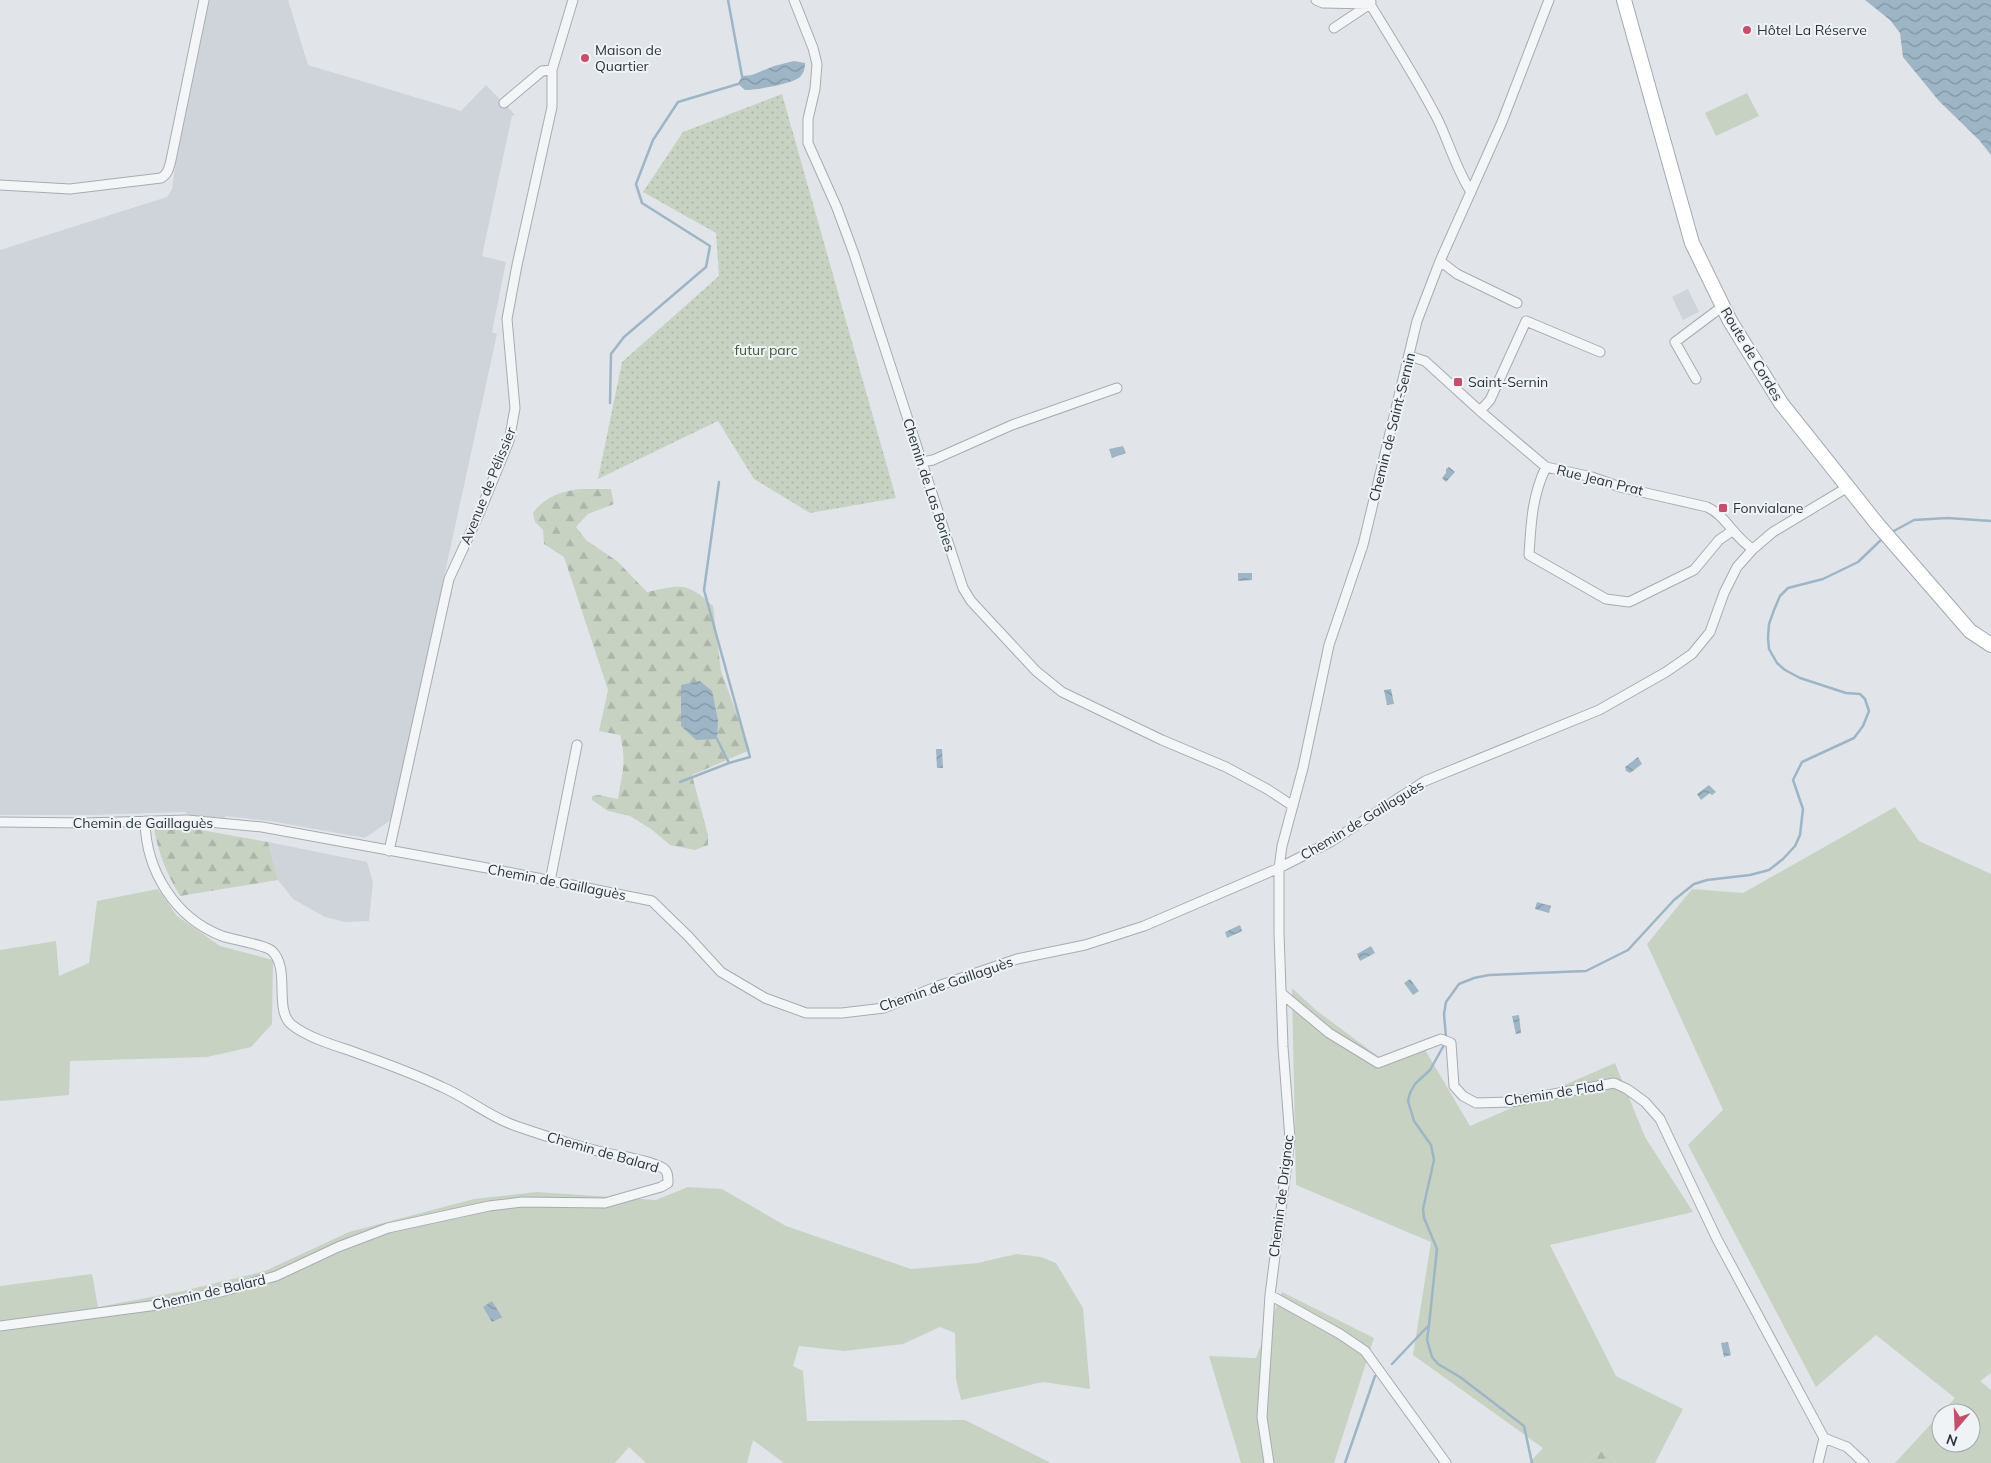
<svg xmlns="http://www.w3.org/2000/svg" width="1991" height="1463" viewBox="0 0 1991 1463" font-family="Mulish,sans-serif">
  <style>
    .built { fill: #cfd4da }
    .grass { fill: #c8d2c3 }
    .forest { fill: url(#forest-firs) }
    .park { fill: url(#park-dots) }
    .water { fill: url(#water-waves) }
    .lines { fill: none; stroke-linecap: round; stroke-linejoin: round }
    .stream { stroke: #9eb5c6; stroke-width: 2.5 }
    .street-casing { stroke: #a6acb3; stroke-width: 11 }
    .primary-casing { stroke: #a1aab3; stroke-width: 16 }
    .street { stroke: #f3f5f7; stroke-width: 9 }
    .primary { stroke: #fff; stroke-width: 14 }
    .poi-dot { fill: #c54e6a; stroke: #f0f3f6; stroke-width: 2 }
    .labels { text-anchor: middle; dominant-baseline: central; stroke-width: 4; stroke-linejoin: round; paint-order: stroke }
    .poi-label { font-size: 14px; fill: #2a343f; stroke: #f0f3f6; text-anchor: start }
    .park-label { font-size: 14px; fill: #425a39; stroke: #f0f3f6 }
    .street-label { font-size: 14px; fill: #2a343f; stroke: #f0f3f6 }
  </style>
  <defs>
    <pattern id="forest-firs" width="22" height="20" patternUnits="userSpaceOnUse" patternTransform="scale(1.25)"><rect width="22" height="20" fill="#c8d2c3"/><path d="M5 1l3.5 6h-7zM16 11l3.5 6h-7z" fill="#acb5a9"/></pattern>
    <pattern id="park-dots" width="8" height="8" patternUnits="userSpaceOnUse" patternTransform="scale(1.25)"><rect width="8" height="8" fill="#c8d2c3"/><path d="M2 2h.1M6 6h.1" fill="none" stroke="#acb5a9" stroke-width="1.8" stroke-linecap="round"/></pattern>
    <pattern id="water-waves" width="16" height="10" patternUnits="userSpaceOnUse" patternTransform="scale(1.25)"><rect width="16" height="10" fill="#9eb5c6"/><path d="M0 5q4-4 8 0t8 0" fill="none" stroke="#8194a2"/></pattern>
  </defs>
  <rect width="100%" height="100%" fill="#e1e5e9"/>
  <path class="built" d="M208 0H288L308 65 461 111 486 85 515 115 512 116 482 256 506 262 492 332 497 334 391 820 365 838 270 821 226 816 224 818 189 815 185 812 90 815H0V250L167 197 172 189 180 131Z
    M1688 289 1699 312 1683 320 1672 297Z
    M268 842 367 862 373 882 369 921 345 922 325 917 293 899 278 880Z"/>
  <path class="grass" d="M1747 93 1759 116 1716 136 1705 113Z
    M1895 807 1919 841 1991 874V1373L1980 1381 1991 1390V1463H1895L1941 1413V1443H1971V1413H1941L1955 1398 1876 1335 1816 1387 1688 1145 1723 1110 1647 944 1692 889 1743 893Z
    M158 889 177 916 220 946 273 960 272 1024 251 1047 207 1057 70 1061 69 1095 0 1101V950L56 941 59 976 89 963 97 901Z
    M1292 988 1317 1011 1383 1060 1424 1048 1470 1126 1615 1063 1645 1137 1693 1212 1550 1245 1616 1376 1683 1409 1655 1463H1616L1604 1448 1585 1463H1529L1543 1448 1413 1355 1431 1242 1296 1185Z
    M688 1187 722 1189 786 1226 911 1269 978 1263 1016 1254 1041 1257 1056 1263 1083 1308 1090 1389 1043 1382 961 1400 956 1379 955 1333 940 1327 903 1344 844 1351 799 1346 793 1366 803 1371 807 1421 965 1420 1051 1463H784L753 1440 747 1463H646L629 1447 615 1463H0V1286L92 1274 98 1307 183 1291 265 1271 349 1232 474 1199 536 1192 656 1200Z
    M1282 1292 1374 1338 1334 1463H1241L1209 1356 1256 1358Z"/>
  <path class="forest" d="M580 489H611L614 504 588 514 576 527 586 540 617 561 647 592C680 585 687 581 713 606L721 671 750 750 692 775 708 835V845L695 850 670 845 651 829 630 816 608 811 592 800V796L599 795 618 799C622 772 627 763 620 735L599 731 608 690 564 557 544 544 543 530 535 522 533 513C544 497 562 491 580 489Z
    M154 828 195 829 268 842 278 880 180 896C167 874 158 853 154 828Z
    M1604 1448 1616 1463H1585Z"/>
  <path class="park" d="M782 94 896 498 810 513 754 479 718 421 598 479 622 362 719 276 716 233 643 192 683 132Z"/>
  <path class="water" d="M1865 0H1991V155L1979 140 1939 101 1903 57 1900 33 1890 20Z
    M794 61 805 63C805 68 804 73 800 77 792 84 756 90 745 90L738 84 742 76 752 75 774 66Z
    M1123 446 1126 453 1112 458 1109 449Z
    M1449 467 1455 472 1446 482 1442 478 1446 473V469Z
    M1238 573H1252V580L1238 581Z
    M700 681 712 691 718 720 717 739 696 740 681 726V685Z
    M1391 689 1394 704 1387 705 1384 690Z
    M936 749H942L943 768H937Z
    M1638 757 1642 764 1630 773 1626 771 1625 767Z
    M1709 785 1716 792 1712 795 1710 793 1701 800 1697 794Z
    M1537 902 1551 906 1549 913 1535 909Z
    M1240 925 1242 931 1227 938 1225 932Z
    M1371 946 1375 953 1360 961 1357 954Z
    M1410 979 1419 991 1413 995 1404 983Z
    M1519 1015 1521 1033 1516 1034 1512 1016Z
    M492 1301 502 1317 492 1322 483 1307Z
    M1728 1342 1731 1355 1724 1357 1721 1343Z"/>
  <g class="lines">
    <path class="stream" d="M728 0 742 76
      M610 403 611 354 624 337 706 267 710 246 642 203 636 184 653 140 678 102 738 84
      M719 482 704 590 750 757 729 763
      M1892 532 1914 520 1948 518 1991 521
      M680 782 729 763 717 739
      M1446 1037 1444 1014 1446 1002 1459 984 1474 978 1489 975 1586 971 1628 950 1674 900 1694 884 1707 880 1750 875 1769 870 1783 859 1795 846 1800 835 1803 809 1793 780 1802 762 1854 738 1863 726 1869 711 1865 699 1860 694 1846 693 1800 678 1785 670 1777 663 1769 649 1768 638 1769 624 1774 610 1780 596 1788 588 1823 579 1858 562 1883 538
      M1429 1325 1427 1340 1432 1357 1438 1364 1460 1377 1524 1426 1532 1463
      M1392 1364 1429 1325 1437 1249 1424 1218 1423 1209 1434 1160 1431 1145 1414 1121 1408 1101 1410 1093 1415 1084 1430 1070 1444 1045
      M1345 1463 1375 1376"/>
    <g class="street-casing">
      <path id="street" d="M794 0 813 48 817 64 815 89 808 119V143L837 208 854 254 963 588 971 601 1036 671 1062 692 1162 740 1226 767 1267 789 1293 806
        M1316 0 1323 3 1370 4 1371 2
        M1334 28 1370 4C1393 42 1417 79 1437 118 1449 142 1456 169 1471 192
        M504 103 542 71 552 70
        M0 185 70 189 161 178C168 174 169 168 171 160L204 0
        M1440 261 1457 274 1517 303
        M1409 356 1425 361 1480 411 1546 467 1592 477 1620 487 1707 507C1727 516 1733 537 1753 549
        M1696 379 1675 342 1723 306
        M1480 411 1490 400 1526 321 1600 352
        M921 462 933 460 1012 425 1117 388
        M1546 467C1532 496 1531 523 1529 555L1606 599 1629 602 1694 570 1719 540 1732 531
        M0 822 86 823 187 820 262 827 487 868 652 901 688 936 721 972 765 998 806 1013H842L884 1008 938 986 1017 959 1085 945 1144 926 1279 868 1332 841 1425 781 1599 710 1666 672 1692 654 1710 632 1724 593 1737 567 1753 549 1773 532 1848 487
        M389 851 449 579 479 514 509 441 515 408 507 319 517 265 552 107V70L573 0
        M550 881 577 745
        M1281 993 1329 1033 1378 1063 1441 1039 1451 1043 1454 1086 1463 1096 1476 1103 1510 1102 1614 1083 1627 1089 1645 1102 1660 1119 1717 1239 1824 1438 1847 1447 1864 1463
        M1270 1295 1340 1334 1365 1351 1446 1463
        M0 1326 165 1304 224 1291 276 1276 338 1247 388 1228 489 1206 522 1202 605 1203 661 1187 668 1183C668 1176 668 1170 661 1167 645 1159 624 1157 606 1153 576 1146 545 1136 516 1126 489 1117 468 1098 442 1087 413 1073 382 1062 351 1051 333 1045 307 1037 292 1025 273 1010 291 969 272 951 266 945 233 940 222 936 175 918 146 871 145 821
        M1269 1463 1262 1417 1270 1295 1290 1139 1283 1047 1279 933V868L1282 846 1303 768 1329 645 1363 545 1417 321 1440 261 1502 122 1549 0
        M1818 1463 1824 1438"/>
    </g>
    <g class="primary-casing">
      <path id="primary" d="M1624 0 1692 243 1730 321 1781 403 1878 525 1970 631 1991 645"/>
    </g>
    <use href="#street" class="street"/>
    <use href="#primary" class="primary"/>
  </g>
  <g class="poi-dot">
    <circle cx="1747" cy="30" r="5"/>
    <circle cx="585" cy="58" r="5"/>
    <rect x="1453" y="377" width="10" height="10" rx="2.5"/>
    <rect x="1718" y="503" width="10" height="10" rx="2.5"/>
  </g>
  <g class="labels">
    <g class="poi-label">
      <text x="1757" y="30">Hôtel La Réserve</text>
      <text x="595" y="50">Maison de<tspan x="595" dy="16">Quartier</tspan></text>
      <text x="1468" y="382">Saint-Sernin</text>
      <text x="1733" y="508">Fonvialane</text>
    </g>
    <g class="park-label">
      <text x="766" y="350">futur parc</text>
    </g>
    <g class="street-label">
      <text transform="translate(1752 354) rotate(59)">Route de Cordes</text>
      <text transform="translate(1392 427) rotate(-76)">Chemin de Saint-Sernin</text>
      <text transform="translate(1600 480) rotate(14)">Rue Jean Prat</text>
      <text transform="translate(929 485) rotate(72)">Chemin de Las Bories</text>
      <text transform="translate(488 486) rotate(-68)">Avenue de Pélissier</text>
      <text transform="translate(1362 820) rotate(-31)">Chemin de Gaillaguès</text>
      <text x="143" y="823">Chemin de Gaillaguès</text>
      <text transform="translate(557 882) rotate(11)">Chemin de Gaillaguès</text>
      <text transform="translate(946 984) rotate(-19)">Chemin de Gaillaguès</text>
      <text transform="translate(1554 1093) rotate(-9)">Chemin de Flad</text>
      <text transform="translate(603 1152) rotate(16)">Chemin de Balard</text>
      <text transform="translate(1281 1196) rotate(-83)">Chemin de Drignac</text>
      <text transform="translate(209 1292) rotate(-13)">Chemin de Balard</text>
    </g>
  </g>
  <g transform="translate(1956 1428) rotate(199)"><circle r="24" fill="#f0f3f6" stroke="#a1a7ad"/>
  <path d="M0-4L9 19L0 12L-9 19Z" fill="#c54e6a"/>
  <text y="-8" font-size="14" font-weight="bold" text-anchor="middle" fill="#2a343f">N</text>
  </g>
</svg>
